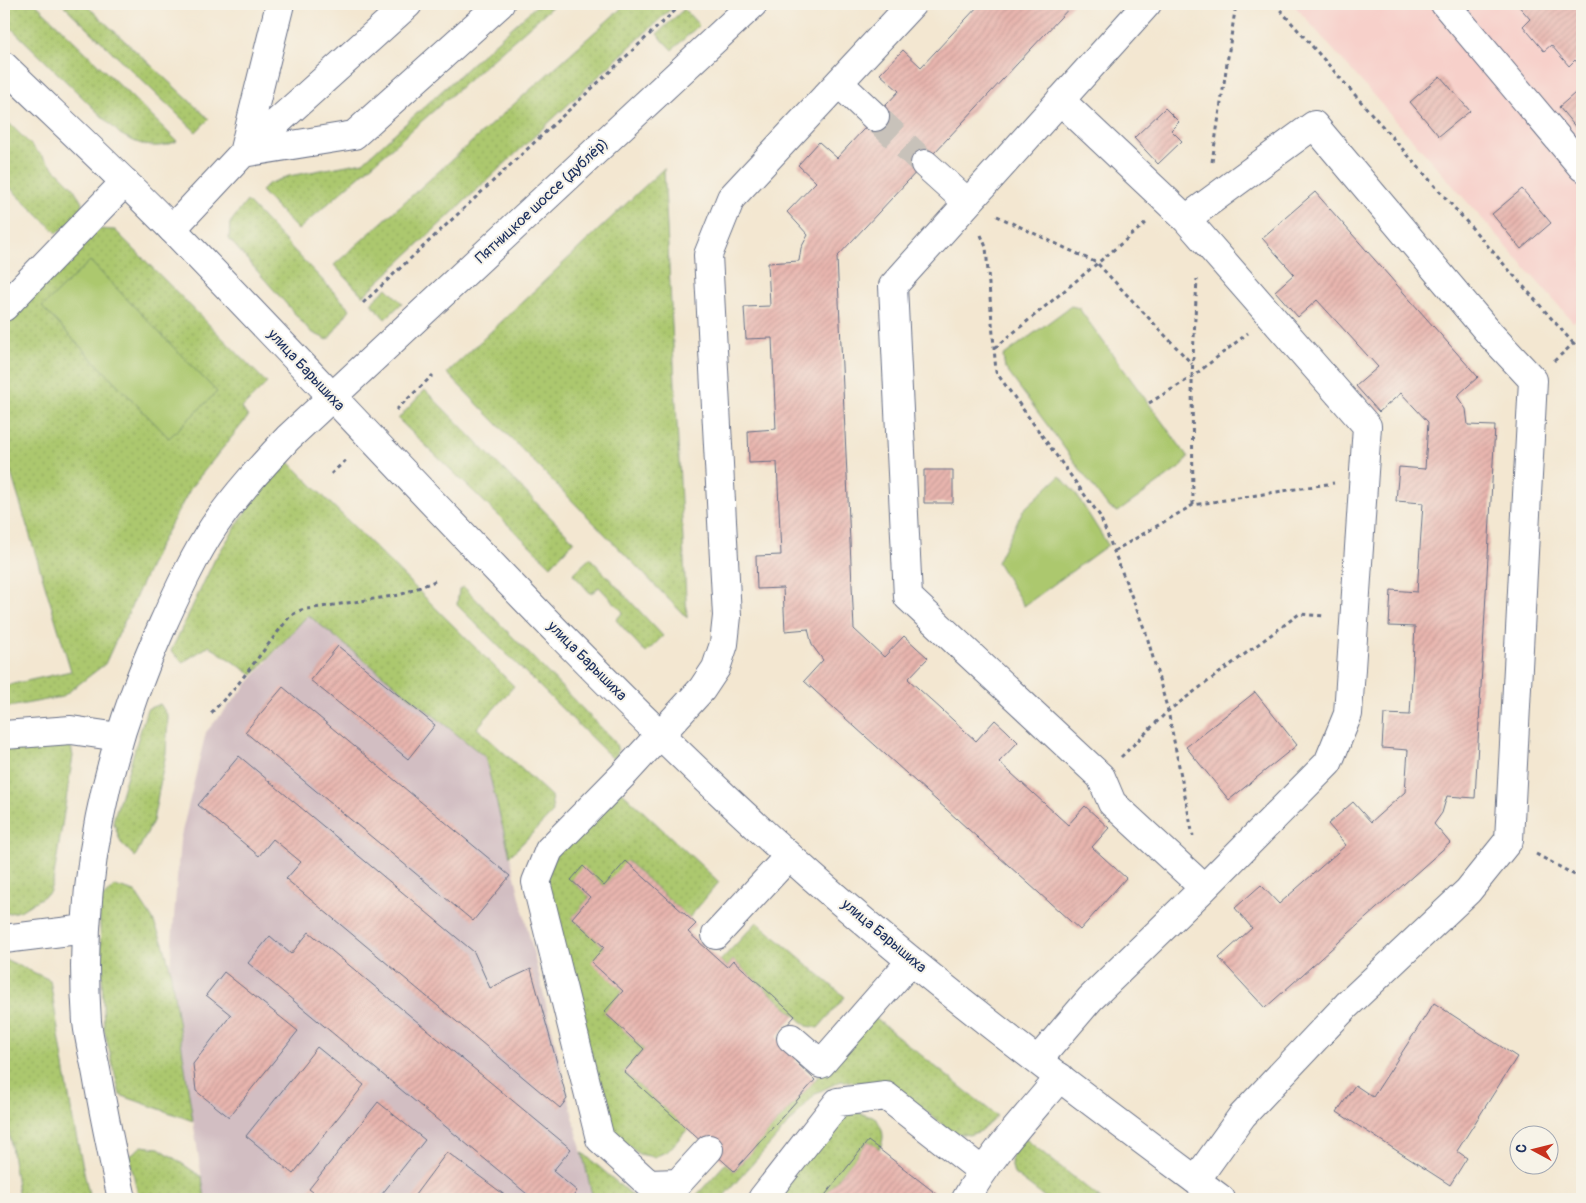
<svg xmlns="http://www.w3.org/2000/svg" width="1586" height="1203" viewBox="0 0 1586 1203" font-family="Pangolin,sans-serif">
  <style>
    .built { fill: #f7d0ca }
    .industrial { fill: #d2bec2 }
    .grass { fill: url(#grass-dots); stroke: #647c66 }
    .park { fill: #acc86e; stroke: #647c66 }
    .building { fill: url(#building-hatch) }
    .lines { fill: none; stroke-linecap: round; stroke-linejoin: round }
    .minor-tunnel { stroke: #c8c2ba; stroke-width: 28; stroke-dasharray: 28 14; stroke-linecap: butt }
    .minor-casing { stroke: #676f86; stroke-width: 30 }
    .major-casing { stroke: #676f86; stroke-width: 30 }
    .path { stroke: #676f86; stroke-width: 3; stroke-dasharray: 4 4; stroke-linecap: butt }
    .minor { stroke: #fff; stroke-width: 28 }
    .major { stroke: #fff; stroke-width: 28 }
    .labels { text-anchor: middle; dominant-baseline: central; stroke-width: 4; stroke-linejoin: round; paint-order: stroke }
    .street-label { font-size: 15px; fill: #1b2f5e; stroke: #f7f3e8 }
  </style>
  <defs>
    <pattern id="grass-dots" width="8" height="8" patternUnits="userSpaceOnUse" patternTransform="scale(1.25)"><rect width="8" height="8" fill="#acc86e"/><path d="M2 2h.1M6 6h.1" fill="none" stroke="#93ac62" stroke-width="1.8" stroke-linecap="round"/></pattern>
    <pattern id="building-hatch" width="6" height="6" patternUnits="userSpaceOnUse" patternTransform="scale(1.25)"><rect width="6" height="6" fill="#e8b5ae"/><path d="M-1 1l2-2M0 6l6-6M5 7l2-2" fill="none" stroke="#c69c98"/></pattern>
  </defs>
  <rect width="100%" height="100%" fill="#f7f3e8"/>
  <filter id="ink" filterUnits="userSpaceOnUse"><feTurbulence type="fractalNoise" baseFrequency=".02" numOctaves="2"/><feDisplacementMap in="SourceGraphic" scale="10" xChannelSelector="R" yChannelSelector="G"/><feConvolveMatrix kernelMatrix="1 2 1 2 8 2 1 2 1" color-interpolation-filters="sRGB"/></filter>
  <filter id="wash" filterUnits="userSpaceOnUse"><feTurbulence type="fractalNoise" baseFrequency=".0096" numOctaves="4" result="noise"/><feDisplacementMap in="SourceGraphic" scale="20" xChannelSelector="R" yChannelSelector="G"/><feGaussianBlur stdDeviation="1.12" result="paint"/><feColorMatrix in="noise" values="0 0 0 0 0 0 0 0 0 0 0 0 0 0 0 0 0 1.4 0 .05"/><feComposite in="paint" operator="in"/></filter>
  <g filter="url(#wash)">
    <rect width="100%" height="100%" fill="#f3e7d1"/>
    <path class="built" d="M1293 4H1582V315L1573 322Z"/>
    <path class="industrial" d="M308 614 486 757 593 1199H205L170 968 180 840 206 732Z"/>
    <path class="grass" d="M4 4H36L177 141C156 151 139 145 120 134L4 21Z
      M62 4H85L209 119 196 132Z
      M538 4H555L298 230 261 191 268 184 289 176 363 162Z
      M626 4H676L363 296 334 265Z
      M684 9 699 25 672 50 657 34Z
      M4 118 73 187 82 203 80 214 57 233 4 182Z
      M664 168 687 618 447 373Z
      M247 201 350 309 328 340 311 332 229 239 230 223Z
      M98 229 115 230 267 383 242 408 248 417 192 486 159 546 105 664 62 697 4 708V686L71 671 4 450V315Z
      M387 288 402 303 385 319 371 303Z
      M425 390 574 541 551 566 398 419Z
      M288 461 514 686 477 728 551 796 553 812 510 856 485 757 308 615 253 675 209 646 183 662 171 651 215 559 250 505Z
      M590 558 663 636 646 653 616 620 623 612 599 587 591 594 573 574Z
      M464 587 614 741C618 748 620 754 613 759L457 605 459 589Z
      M160 704 168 716 166 753 153 821 135 857 121 843 113 821 147 709Z
      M70 742 73 756 53 882 49 893 20 911 4 914 5 743Z
      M619 789 719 882 689 918 627 861 604 886 583 867 571 880 590 897 572 918 604 947 623 991 604 1012 644 1049 624 1072 688 1129 668 1151 654 1157 639 1154 603 1126 546 881 555 855Z
      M115 886 135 892 152 918 163 943 170 968 193 1121 120 1095 104 1029 99 901Z
      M757 922 845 997 818 1028 807 1026 733 960 727 967 720 961Z
      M7 960 50 980 73 1121 90 1199H19L4 1099V961Z
      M870 1014 997 1116 981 1131 969 1135 956 1133 946 1128 901 1090 881 1084 841 1081 816 1093 721 1199H693L726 1163 734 1171 815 1080Z
      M852 1111 876 1118C883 1130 886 1137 879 1149L868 1141 822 1199H775L838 1116Z
      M1022 1136 1101 1199H1047L1014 1174 1011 1162 1012 1151Z
      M142 1146 159 1148 202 1177 205 1199H139L129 1156Z
      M582 1152 636 1199H593Z"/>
    <path class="park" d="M90 261 217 392 169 438 42 307Z
      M1071 306 1079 308 1083 314 1188 457 1182 466 1118 512 1108 507 1005 368 1003 356 1007 353Z
      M1060 476 1076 494 1108 545 1024 606 997 562 1023 510Z"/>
    <g id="blocks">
      <path class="building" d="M980 4H1073L837 257 854 629 884 657 904 636 928 658 908 679 976 741 995 720 1006 730 1018 742 999 762 1068 825 1085 806 1109 828 1092 847 1126 878 1080 930 804 681 823 660 812 645 808 629 785 631 783 588 757 589 756 556 781 555 777 462 749 463 748 431 776 429 772 338 746 339 744 307 770 306 768 263 799 261 801 248 808 235 787 212 816 182 798 165 819 142 837 158 899 91 880 74 903 50 921 67Z
        M1517 4H1582V68L1575 60 1569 66 1551 45 1544 51 1523 26 1530 19Z
        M1440 76 1470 111 1439 136 1410 102Z
        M1582 87V135L1559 107Z
        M1165 108 1179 122 1171 130 1182 141 1158 164 1134 138Z
        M1522 189 1551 223 1521 249 1492 214Z
        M1315 192 1478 377 1457 396 1466 409 1468 425 1495 426 1475 798 1447 796 1442 813 1434 824 1450 843 1265 1008 1219 958 1252 928 1235 908 1261 885 1279 904 1346 845 1328 824 1353 802 1371 822 1405 792 1408 750 1382 748 1384 714 1410 715 1415 627 1389 626 1391 590 1417 592 1423 503 1396 501 1399 467 1425 469 1428 422 1401 393 1379 412 1356 386 1378 367 1317 300 1298 317 1275 291 1294 274 1262 238Z
        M924 470H953V503H924Z
        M338 646 435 725 408 759 310 680Z
        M283 687 510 876 473 921 245 732Z
        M1255 692 1297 745 1229 800 1186 747Z
        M239 756 474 952 490 988 531 969 567 1099 560 1108 286 879 301 862 273 839 259 856 198 805Z
        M626 861 696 924 688 932 727 967 733 960 795 1016 776 1037 798 1057 795 1061 815 1080 734 1171 624 1072 644 1049 604 1012 623 991 591 962 604 947 572 918 590 897 571 880 583 866 604 886Z
        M309 932 571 1149 553 1171 577 1191 571 1199H533L248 963 270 936 291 954Z
        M224 972 298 1031 229 1117 196 1091 193 1064 231 1015 206 995Z
        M1434 1003 1517 1057 1457 1151 1467 1158 1450 1185 1337 1112 1355 1085 1373 1097Z
        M317 1047 364 1085 293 1174 246 1136Z
        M378 1102 425 1140 378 1199H322L309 1189Z
        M868 1141 879 1149 943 1199H822Z
        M447 1152 510 1199H412Z"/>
    </g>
  </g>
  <g filter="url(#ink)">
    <use href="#blocks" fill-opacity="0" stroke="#676f86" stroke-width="1"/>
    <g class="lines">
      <path class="minor-tunnel" d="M875 117 925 164"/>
      <g class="minor-casing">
        <path id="minor" d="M1147 4 893 286 908 597 1101 777 1112 803 1204 888
          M1445 4 1582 167
          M839 83 875 117
          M243 153 408 4
          M243 153 280 4
          M925 164 967 202
          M1186 219 1314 125 1490 334 1533 380 1509 840 1468 891 1347 1005 1242 1116 1196 1180
          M172 229 243 153 354 135 500 4
          M4 307 125 182
          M4 735 71 730 119 737
          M716 935 789 856
          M4 939 86 929
          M791 1038 821 1064 911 961
          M1038 1060 1090 999 1204 888 1328 763 1348 714 1367 426 1186 219 1060 100
          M709 1149 678 1183 649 1184 600 1139 536 882 549 850 623 775 702 689 716 668 724 644 727 616 708 255 731 198 912 4
          M122 1199C113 1158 104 1116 97 1075 94 1058 89 1040 87 1022 77 881 105 752 163 624 178 591 194 556 214 526 236 494 262 466 288 438L753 4
          M762 1199 838 1102 886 1096 982 1171
          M966 1199C991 1154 1027 1117 1060 1077"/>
      </g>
      <g class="major-casing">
        <path id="major" d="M4 66C60 120 117 173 172 229 376 439 571 659 789 856 925 979 1074 1089 1221 1199"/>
      </g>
      <path class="path" d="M1275 4 1574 344
        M1212 162 1236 4
        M997 216 1097 263 1192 364
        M981 235 986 247 996 372 1100 516 1146 633 1168 711 1193 836
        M363 303 682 4
        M995 348 1146 223
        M1554 361 1582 336
        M1149 403 1192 377 1248 333
        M396 410 433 375
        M331 474 347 459
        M1193 505 1192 377 1197 279
        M1114 551 1193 505 1334 483
        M211 713 235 688 290 616 301 610 400 595 435 581
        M1121 757 1168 711 1299 614 1324 616
        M1536 854 1582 879"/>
      <use href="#minor" class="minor"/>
      <use href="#major" class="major"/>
    </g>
  </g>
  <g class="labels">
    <g class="street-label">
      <text transform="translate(542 201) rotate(-43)">Пятницкое шоссе (дублёр)</text>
      <text transform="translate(306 370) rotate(47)">улица Барышиха</text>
      <text transform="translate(587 661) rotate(45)">улица Барышиха</text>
      <text transform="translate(884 936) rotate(40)">улица Барышиха</text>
    </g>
  </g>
  <rect width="1586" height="1203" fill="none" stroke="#f7f3e8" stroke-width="20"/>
  <g transform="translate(1534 1150) rotate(277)"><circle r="24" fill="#f7f3e8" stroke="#9fa5b1"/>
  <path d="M0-4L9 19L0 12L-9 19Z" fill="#c8321e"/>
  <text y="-8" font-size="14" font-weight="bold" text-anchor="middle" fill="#1b2f5e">С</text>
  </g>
</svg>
